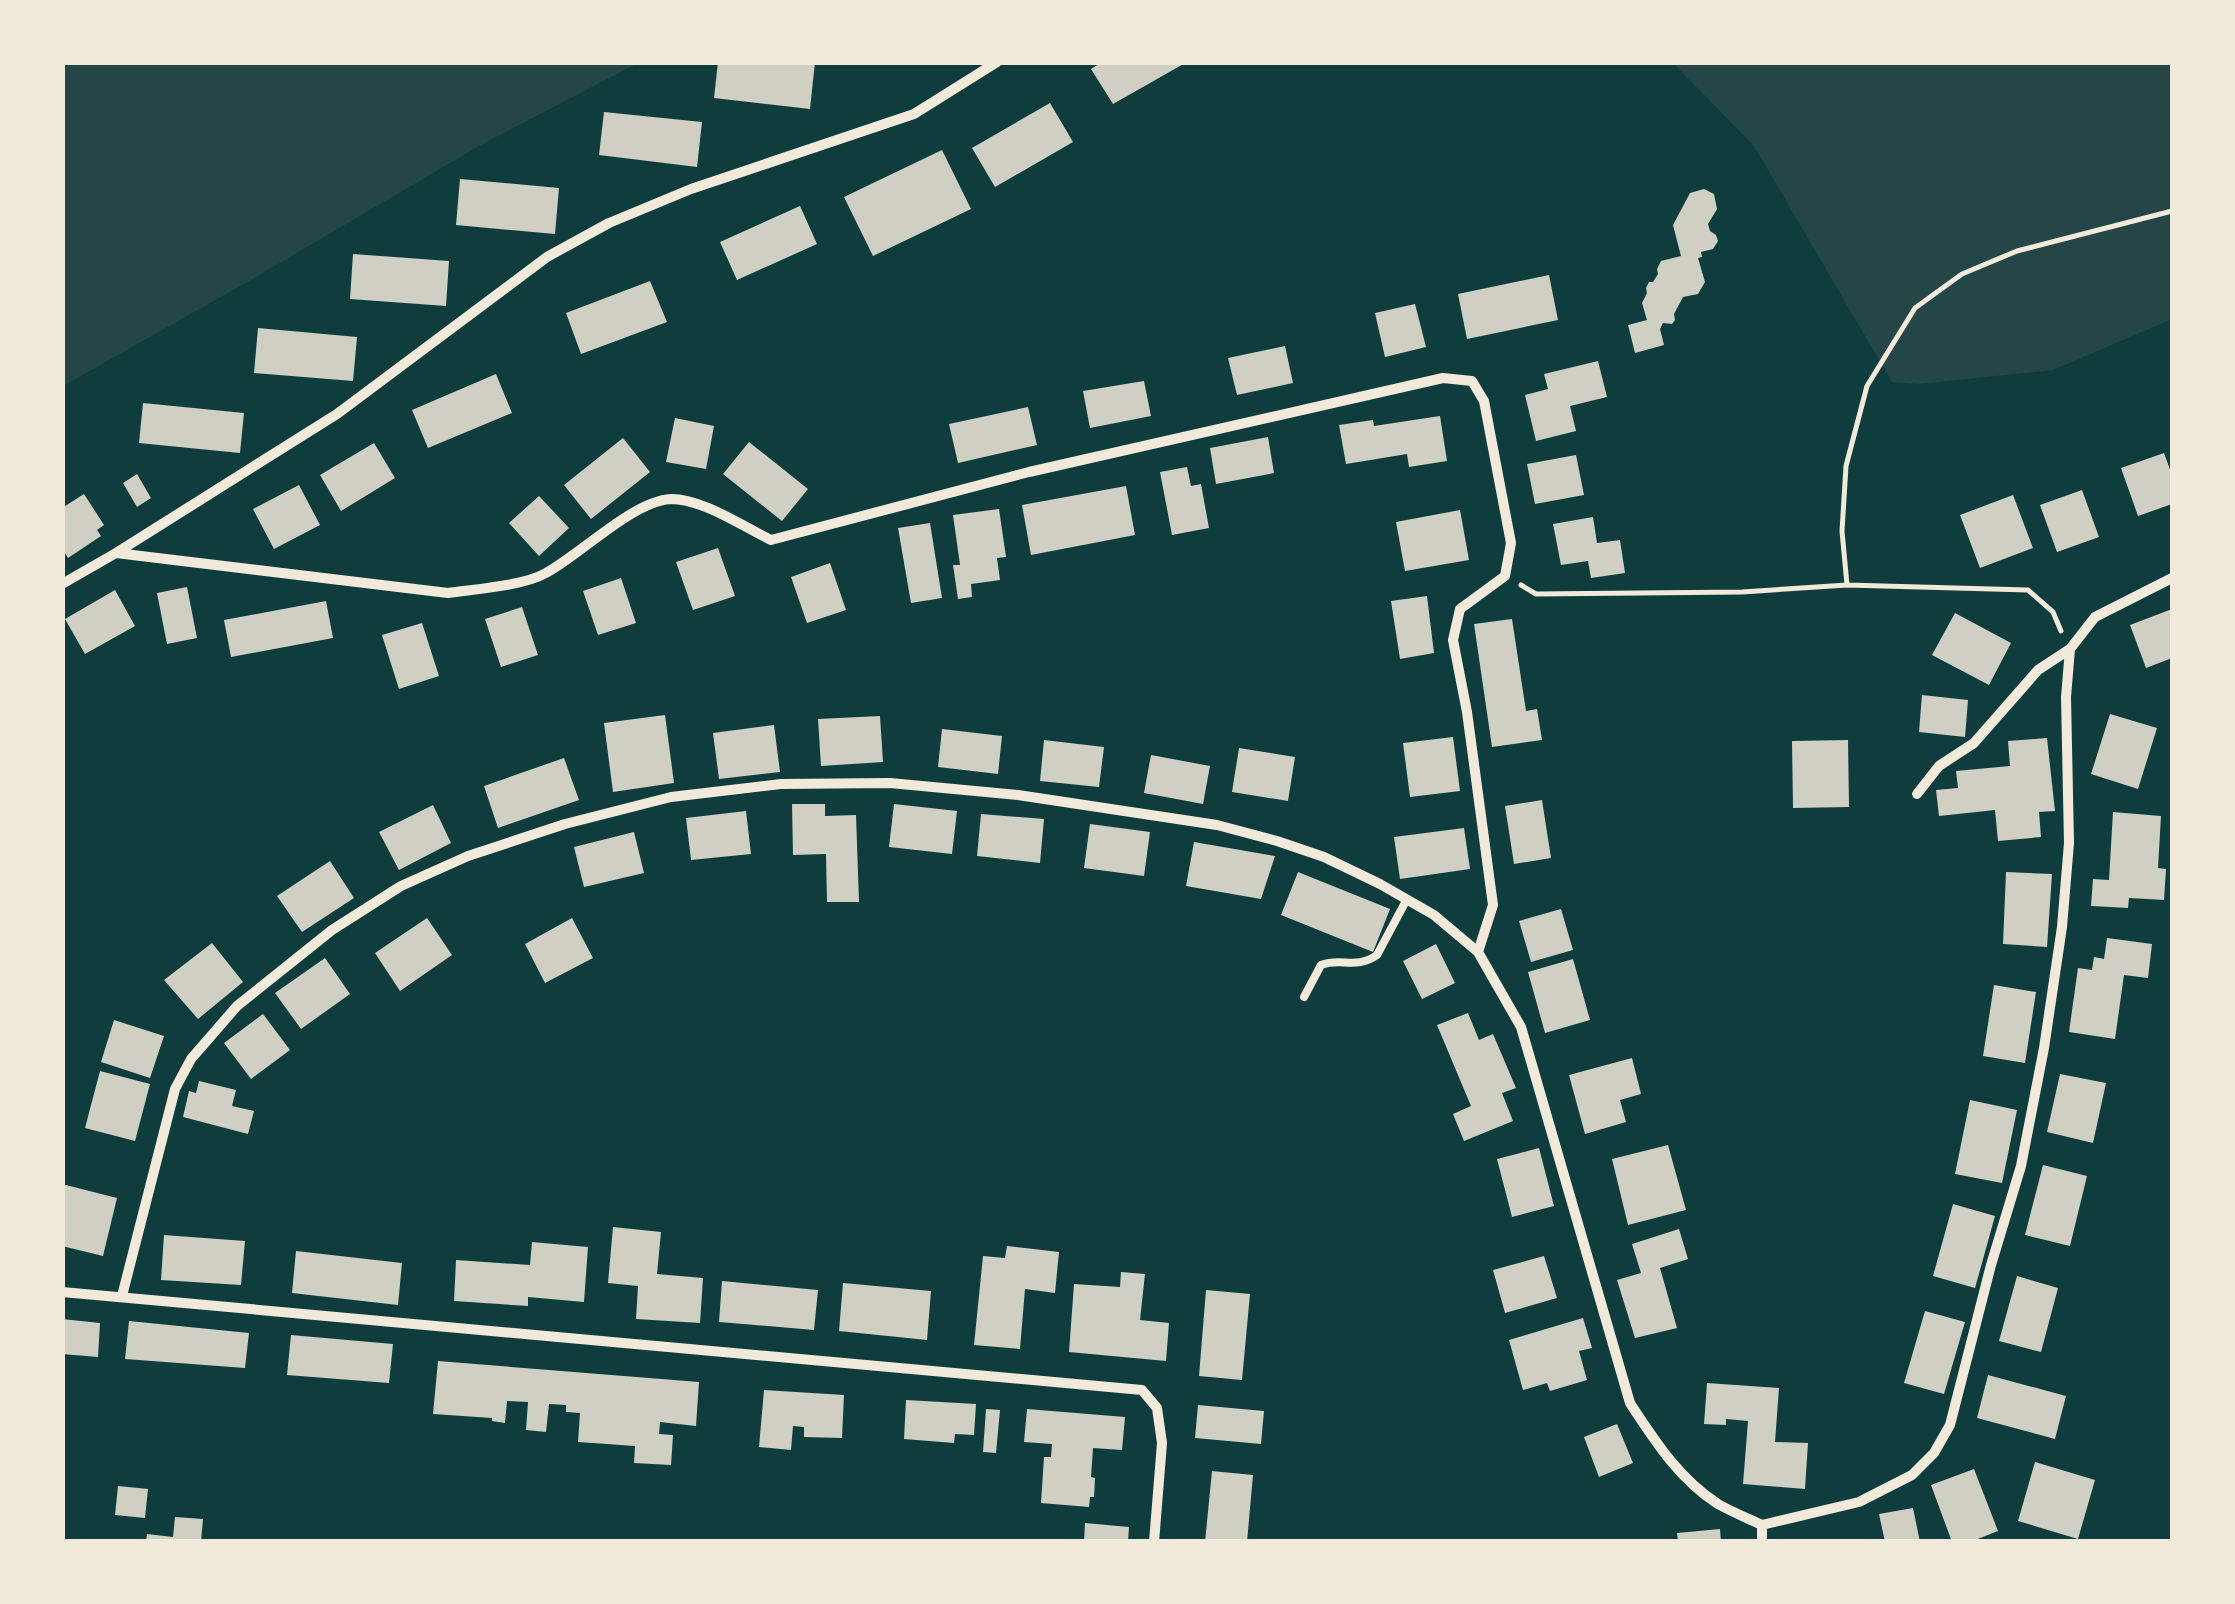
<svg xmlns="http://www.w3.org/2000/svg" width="2235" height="1604" viewBox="0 0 2235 1604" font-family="'IBM Plex Serif',serif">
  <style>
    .green { fill: #244646 }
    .building { fill: #cfcfc3 }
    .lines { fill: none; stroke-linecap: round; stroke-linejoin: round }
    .path { stroke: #f1e9da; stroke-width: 5 }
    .service { stroke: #f1e9da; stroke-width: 8 }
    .minor { stroke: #f1e9da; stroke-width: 10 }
  </style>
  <rect width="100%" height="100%" fill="#0f3d3e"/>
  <path class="green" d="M63 62H638V63L479 146 249 281 63 386Z
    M1673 63H2172V319L2053 370 1919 384 1892 382 1754 146Z"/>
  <path class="building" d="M718 62H815L810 109 714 98Z
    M1102 62H1187L1113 104 1091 69Z
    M1050 103 1073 142 995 187 972 148Z
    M604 112 702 122 697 167 599 155Z
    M942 150 971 209 873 256 844 197Z
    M460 179 559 188 555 234 456 225Z
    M1704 189 1714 194 1717 209 1708 224 1710 231 1716 235 1718 241 1713 249 1701 252 1702 257 1698 258 1705 282 1698 294 1683 297 1674 314 1675 320 1672 324 1663 323 1660 329 1664 345 1635 353 1628 325 1647 320 1642 303 1647 293 1646 288 1649 282H1653L1658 274 1657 269 1661 261 1681 256 1673 225 1690 193Z
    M800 206 817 244 737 280 720 242Z
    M353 254 449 261 446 306 350 299Z
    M1549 275 1558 320 1467 339 1458 294Z
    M650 281 667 322 581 354 566 313Z
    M1415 304 1426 347 1385 357 1375 313Z
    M258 328 357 337 353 381 254 373Z
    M1285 346 1293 383 1237 395 1228 358Z
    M1598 361 1607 397 1570 406 1576 431 1536 441 1525 395 1548 389 1544 374Z
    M496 374 512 413 428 448 412 410Z
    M1144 381 1151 416 1090 428 1083 391Z
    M143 403 244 413 240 453 139 443Z
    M1028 407 1037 445 958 463 949 424Z
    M1440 416 1447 461 1409 467 1407 454 1346 464 1339 425 1373 420 1374 426Z
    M675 418 714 426 706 469 666 462Z
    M1268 437 1274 473 1216 484 1210 448Z
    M623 438 650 472 591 519 564 485Z
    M749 442 808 489 782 521 723 474Z
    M374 443 395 478 341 511 320 475Z
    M2164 453 2172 475V504L2138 516 2121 468Z
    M1576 455 1584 495 1535 504 1527 464Z
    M1187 467 1191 486 1201 484 1209 528 1172 535 1160 472Z
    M137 474 151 498 137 507 123 483Z
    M299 485 320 525 274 549 253 509Z
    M1126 486 1135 535 1031 555 1022 505Z
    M2082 490 2099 537 2057 552 2040 505Z
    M84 494 104 525 97 530 101 536 68 558 62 548V508Z
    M2013 495 2033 548 1980 568 1960 515Z
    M539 496 569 528 539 556 509 523Z
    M999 509 1006 557 997 558 1000 580 971 584 972 597 958 599 953 565H960L953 515Z
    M1460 510 1469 560 1405 571 1396 522Z
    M1593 517 1597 543 1620 540 1625 573 1591 578 1588 561 1561 565 1553 524Z
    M930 523 942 598 911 603 898 528Z
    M718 548 735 596 693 610 676 562Z
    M830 563 846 610 807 623 791 577Z
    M621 578 636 623 598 635 583 591Z
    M187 587 197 638 167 644 157 593Z
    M115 590 135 626 85 654 65 619Z
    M1427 596 1434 653 1400 659 1391 601Z
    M326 601 333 638 231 657 224 620Z
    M522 607 538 655 501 667 485 619Z
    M2172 609V658L2146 668 2130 625Z
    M1955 613 2011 643 1989 685 1932 655Z
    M1512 619 1526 711 1537 709 1542 740 1492 747 1474 624Z
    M422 623 439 676 399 689 382 635Z
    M1922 695 1968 700 1965 737 1919 732Z
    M2110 714 2157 728 2138 789 2091 774Z
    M665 715 674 783 613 792 604 723Z
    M880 716 883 762 821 766 818 719Z
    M774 725 780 772 719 779 713 733Z
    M942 729 1002 736 998 774 938 767Z
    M1453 737 1460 791 1410 797 1403 743Z
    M2047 738 2055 811 2039 812 2041 837 1998 841 1995 810 1939 816 1936 790 1958 788 1956 771 2010 766 2008 741Z
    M1044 740 1104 747 1099 787 1040 781Z
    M1848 740 1849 807 1793 808 1792 741Z
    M1239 748 1295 757 1288 801 1232 792Z
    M1151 755 1210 766 1203 804 1144 793Z
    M564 758 579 800 498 828 484 786Z
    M1542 800 1551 858 1514 864 1505 806Z
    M792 804H825V816L856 815 859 902H827L826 854 793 855Z
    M894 804 957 811 952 854 889 847Z
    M433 805 451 843 399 870 379 832Z
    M746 811 751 854 691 860 686 818Z
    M2113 812 2161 816 2158 868 2166 869 2164 900 2129 898 2128 908 2091 906 2093 879 2109 880Z
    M981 814 1044 819 1040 863 977 856Z
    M1090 824 1150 832 1144 876 1084 868Z
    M1464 828 1470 869 1400 879 1394 837Z
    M634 832 644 873 584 887 574 847Z
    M1194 842 1275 856 1261 899 1186 886Z
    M330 861 354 898 302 932 277 896Z
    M1298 872 1390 909 1373 952 1281 915Z
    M2006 872 2052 874 2047 947 2003 944Z
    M1561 909 1573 950 1531 962 1519 921Z
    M427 918 452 955 400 991 375 953Z
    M572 918 593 958 545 983 525 944Z
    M2107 938 2152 944 2148 978 2124 975 2115 1039 2069 1032 2078 968 2092 970 2094 957 2104 959Z
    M212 943 243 982 198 1019 164 980Z
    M1436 944 1455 983 1422 999 1403 961Z
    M325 958 350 994 301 1029 275 993Z
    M1573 959 1590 1020 1545 1033 1528 972Z
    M1994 985 2036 992 2025 1063 1983 1056Z
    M1468 1013 1479 1040 1493 1034 1516 1088 1502 1093 1513 1121 1464 1141 1453 1114 1471 1106 1437 1025Z
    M263 1014 290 1050 251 1079 224 1043Z
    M114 1020 164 1036 150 1078 101 1062Z
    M1632 1058 1641 1094 1620 1100 1626 1122 1585 1134 1569 1075Z
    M100 1071 150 1084 135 1141 85 1128Z
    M2060 1074 2106 1083 2093 1143 2047 1132Z
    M199 1081 236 1090 232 1106 254 1111 248 1134 183 1117 189 1091 196 1093Z
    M1970 1100 2017 1110 2002 1183 1955 1174Z
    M1668 1145 1686 1210 1628 1225 1612 1159Z
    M1539 1148 1554 1206 1512 1217 1497 1159Z
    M2043 1165 2087 1176 2070 1246 2025 1235Z
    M62 1184 117 1198 103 1256 62 1246Z
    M1953 1204 1995 1216 1975 1288 1933 1276Z
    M613 1227 661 1232 657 1274 703 1278 700 1323 636 1319 638 1286 608 1283Z
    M1679 1229 1688 1259 1660 1268 1677 1328 1635 1338 1617 1280 1641 1273 1632 1244Z
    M164 1235 245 1241 241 1285 161 1280Z
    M532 1242 588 1247 584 1302 528 1297V1306L454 1301 456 1260 530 1265Z
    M1007 1246 1059 1252 1055 1293 1025 1289 1020 1349 974 1345 983 1256 1005 1258Z
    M296 1251 402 1263 398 1305 292 1293Z
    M1544 1256 1557 1298 1505 1313 1493 1270Z
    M1121 1272 1145 1274 1140 1320 1169 1323 1166 1361 1069 1352 1074 1284 1120 1287Z
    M2017 1276 2058 1288 2041 1352 1999 1341Z
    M722 1281 818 1290 814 1330 719 1322Z
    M843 1283 931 1291 927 1340 839 1331Z
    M1206 1290 1250 1294 1242 1380 1199 1376Z
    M1925 1311 1965 1322 1944 1394 1904 1383Z
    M1583 1318 1592 1348 1579 1351 1587 1380 1550 1391 1547 1383 1523 1390 1509 1340Z
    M62 1319 100 1323 98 1357 62 1354Z
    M129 1321 249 1333 245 1368 125 1359Z
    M291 1335 393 1344 389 1383 287 1375Z
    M438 1361 699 1382 696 1426 660 1422 659 1434 673 1435 671 1465 634 1463 635 1446 578 1442 580 1413 566 1412V1405L549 1404 546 1432 526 1430 528 1402 507 1401 505 1423 492 1421V1418L433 1414Z
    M1988 1375 2066 1396 2055 1439 1977 1418Z
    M1707 1383 1779 1388 1775 1442 1808 1443 1805 1489 1743 1484 1748 1421 1726 1419V1425L1704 1424Z
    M764 1390 844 1395 842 1438 804 1437V1427L793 1426 791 1450 759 1447Z
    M906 1400 976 1404 974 1435 955 1434 954 1443 904 1439Z
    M1198 1405 1264 1411 1261 1444 1195 1438Z
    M986 1409 1000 1410 996 1453 983 1452Z
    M1027 1409 1125 1417 1122 1450 1093 1448 1091 1477 1095 1478 1094 1497H1090L1089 1507 1041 1503 1044 1457H1051L1052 1444 1024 1442Z
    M1617 1424 1633 1463 1599 1477 1584 1437Z
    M2035 1462 2095 1480 2078 1539 2018 1521Z
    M1974 1469 1998 1531 1970 1542H1952L1931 1485Z
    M1212 1471 1253 1475 1247 1542H1205Z
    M118 1486 148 1489 145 1518 115 1515Z
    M1913 1508 1920 1542H1885L1879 1514Z
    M175 1517 203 1519 201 1542H146L147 1534 173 1537Z
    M1085 1523 1129 1527 1128 1542H1084Z
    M1720 1529 1721 1542H1678L1677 1533Z"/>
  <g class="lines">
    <path class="path" d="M1521 585 1536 594 1742 592 1847 585 2028 590 2053 612 2061 631
      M1847 585 1842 531 1846 466 1867 386 1915 308 1962 274 2017 251 2172 211"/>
    <path class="service" d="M1304 997 1321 965C1341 957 1356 970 1377 955L1407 899"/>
    <path class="minor" d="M116 553 448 593C475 589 523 586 546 573 581 554 633 501 671 499 703 499 742 526 771 540L1029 472 1443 378 1472 381 1484 401 1511 543 1505 576 1460 609 1453 640 1467 712 1493 905 1478 952
      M62 584 116 553 337 414 547 257 609 223 691 189 914 114 997 62
      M2070 649 2095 617 2172 578
      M62 1292 1142 1390 1157 1408 1162 1443 1154 1542
      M122 1296 175 1089 191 1059 237 1006 332 930 401 886 468 856 565 824 671 797 781 784 890 783 1018 795 1217 825 1277 841 1324 857 1380 884 1434 915 1478 952 1521 1027 1630 1403C1655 1441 1679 1479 1718 1504 1732 1512 1747 1518 1762 1525
      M1762 1525 1859 1502 1912 1475 1934 1453 1950 1425 1991 1265 2021 1166 2044 1048 2062 927 2069 843 2066 697 2070 649 2038 670 1974 743 1939 766 1917 794
      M1762 1525V1542"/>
  </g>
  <rect width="2235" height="1604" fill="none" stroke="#f1e9da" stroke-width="130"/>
</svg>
